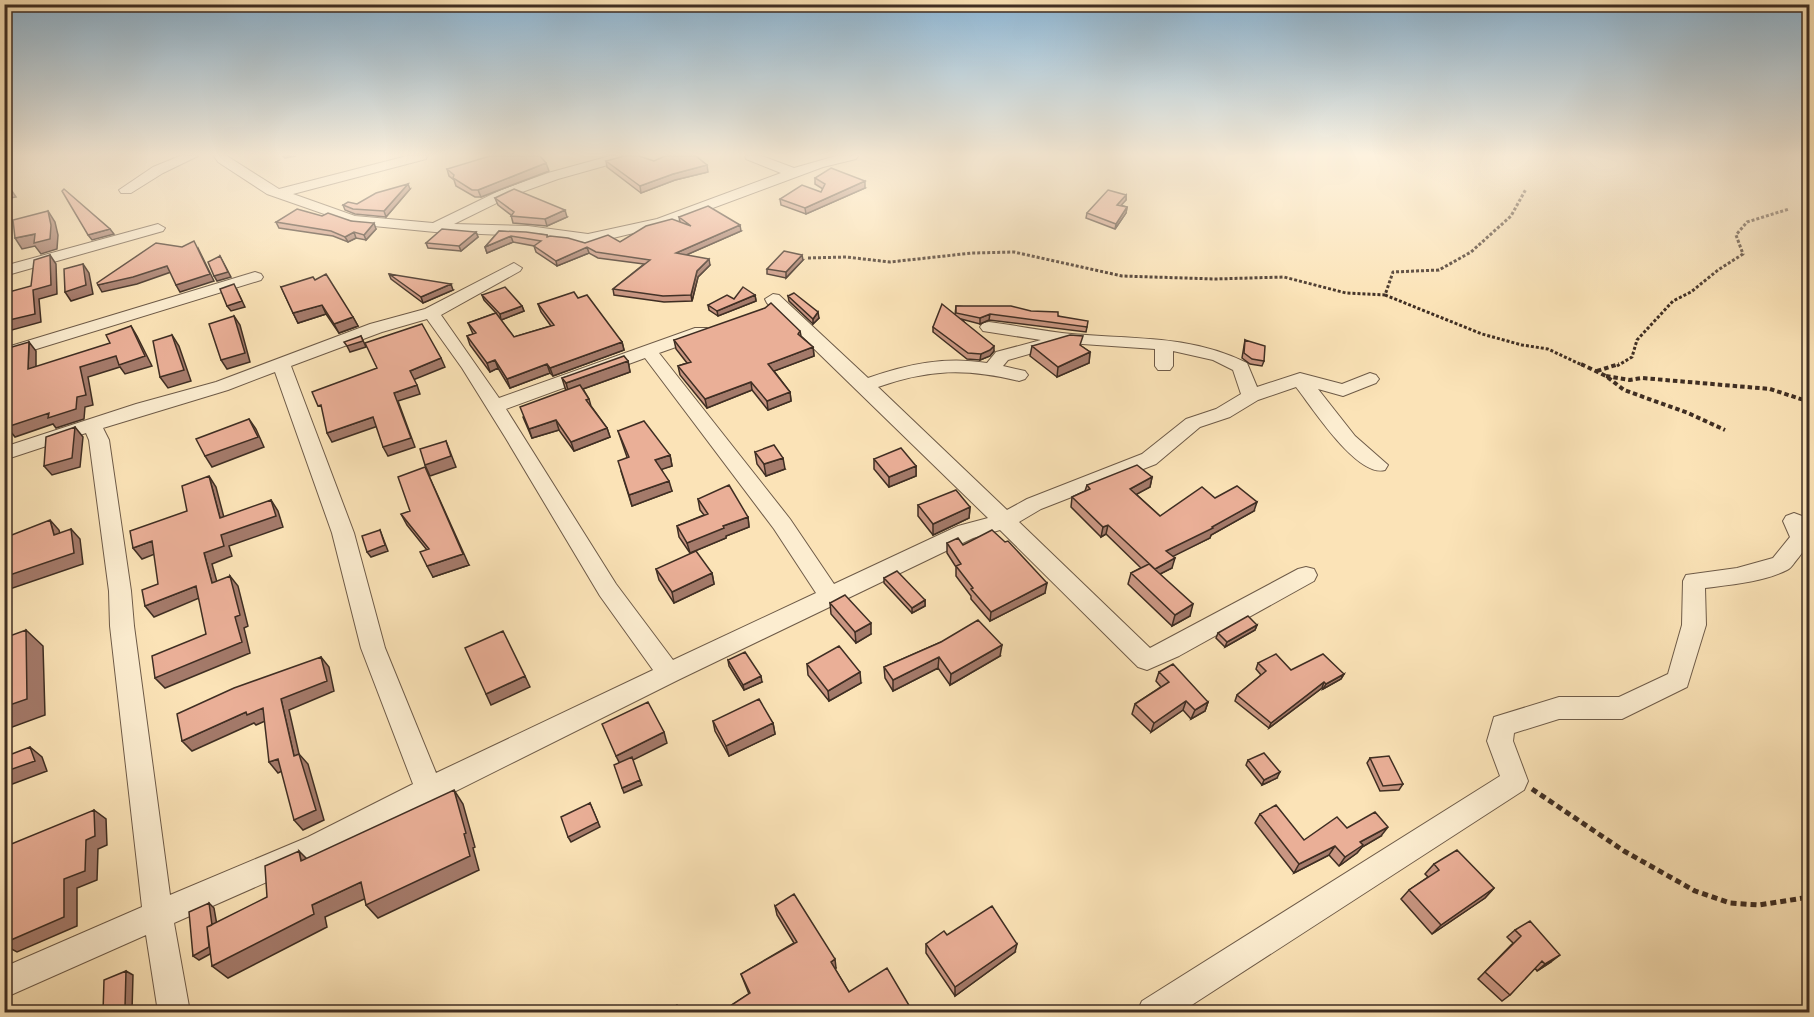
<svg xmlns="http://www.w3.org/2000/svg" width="1814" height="1017" viewBox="0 0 1814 1017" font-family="'Old Standard TT',serif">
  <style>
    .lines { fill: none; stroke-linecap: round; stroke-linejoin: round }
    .minor-casing { stroke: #6e5b48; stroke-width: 2 }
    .path-far2 { stroke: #3f2e23; stroke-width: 3; stroke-dasharray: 3 2; stroke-linecap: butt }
    .path-far1 { stroke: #3f2e23; stroke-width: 4; stroke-dasharray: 4.5 3; stroke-linecap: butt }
    .path { stroke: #3f2e23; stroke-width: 5; stroke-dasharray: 6 4; stroke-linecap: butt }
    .minor { fill: #fcedd0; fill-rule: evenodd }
    .wall { fill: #c99682; stroke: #3f2e23; stroke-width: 1.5 }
    .shaded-wall { fill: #a47a6a; stroke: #3f2e23; stroke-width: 1.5 }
    .building { fill: #eaaf97; stroke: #3f2e23; stroke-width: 1.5 }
  </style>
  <rect width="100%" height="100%" fill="#fbe3b7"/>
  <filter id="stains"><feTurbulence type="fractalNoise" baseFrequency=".00333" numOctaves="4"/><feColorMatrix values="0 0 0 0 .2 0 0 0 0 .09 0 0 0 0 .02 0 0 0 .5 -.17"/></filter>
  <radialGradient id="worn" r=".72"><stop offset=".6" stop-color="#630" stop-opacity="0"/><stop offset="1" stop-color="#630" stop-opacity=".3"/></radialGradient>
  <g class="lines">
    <g class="minor-casing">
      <path id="minor" d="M180 156H198L163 173 131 193H121L119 190 153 167Z
        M214 156H227L279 189 407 156H427L426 159 293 194 355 216 433 223 501 190 548 173 610 156H630L629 159 558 179 511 196 454 224 528 226 588 234 657 219 781 173 746 159 745 156H762L794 168 836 156H858L856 159 823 167 667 225 588 244 528 236 435 232 353 224 267 194 218 162Z
        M158 224 165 228 163 231 4 276V266Z
        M514 263 522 268 520 271 441 315 499 398 695 328H707L710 332 707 336 659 353 790 519 834 584 958 526 988 518 767 303 765 299 773 294 779 295 868 378C907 364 946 356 987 363L996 352 1041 340 983 331 980 327 983 323 989 322C1013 325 1038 330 1062 333 1126 340 1187 333 1247 363L1257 387 1300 373 1342 384 1370 373 1376 375 1379 379 1376 383 1343 396 1318 389 1355 436 1388 465 1385 470C1357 478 1312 407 1296 387L1258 400 1230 417 1200 427 1156 464 1041 509 1019 522 1150 648 1298 569 1306 567 1314 569 1317 575 1314 581 1179 656 1147 670 1138 667 1000 530 973 538 678 680 328 855 174 923 190 1012H158L146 935 4 998V967L142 907 110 626 109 591 89 440 86 433 4 460V447L136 404 216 382 370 324 425 309ZM427 319 462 368 505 437 600 596 653 670 436 773 385 648 354 533 291 366 382 332ZM1068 343 1155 349V366L1158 370H1170L1173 366V351L1213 360 1233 370 1241 394 1216 409 1186 419 1142 454 1027 499 1007 510 878 387C930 369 966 368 1019 381L1025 379 1028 375 1025 371 1003 366 1008 360ZM645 358 774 529 816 593 673 660 616 584 506 409ZM275 372 332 533 361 648 413 784 308 837 170 895 134 626 131 591 109 440 103 428 228 390Z
        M255 272 261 274 263 277 261 280 4 359V348Z
        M1794 513 1802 516C1813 535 1812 540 1799 557 1795 561 1792 568 1787 570 1764 582 1730 585 1705 588L1706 625 1687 687 1622 719H1559L1514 733 1513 741 1528 781 1524 790 1181 1012H1137L1142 1001 1500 776 1487 741 1494 717 1559 697H1619L1668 674 1682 625 1683 581 1686 575 1737 568 1773 558 1790 537 1783 521 1786 516Z"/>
    </g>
    <path class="path-far2" d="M808 258 846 257 890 262 972 253 1014 252 1122 276 1215 279 1284 277 1346 293 1385 295 1393 272 1439 270 1471 252 1511 216 1526 189
      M1385 295 1482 334 1522 345 1548 349 1584 366
      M1617 366 1632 357 1637 340 1673 301 1691 292 1718 270 1743 254 1736 235 1747 222 1789 209"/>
    <path class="path-far1" d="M1581 364 1606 376 1624 390 1688 413 1725 430
      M1597 371 1619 364
      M1606 376 1630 380 1642 378 1770 389 1810 402"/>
    <path class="path" d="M1532 789 1624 851 1695 891 1730 903 1759 905 1810 897"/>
    <use href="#minor" class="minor"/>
  </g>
  <path class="wall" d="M606 161H654L708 172 675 180 641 193 607 167Z
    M447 169 549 171 481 197H475L456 186 454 180 449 176Z
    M815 178 865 188 806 214 781 205 780 199 821 192 823 189 815 184Z
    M410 189 386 217 355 214 345 210 343 205 357 204Z
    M1126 195V200L1120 205 1127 207 1126 213 1115 229 1086 218 1087 213Z
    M495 198 567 217 547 226 513 223 511 215 498 205Z
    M322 216 351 221 376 229 366 240 356 238 348 242 333 236 279 228 276 222Z
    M679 217 741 231 686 255 710 265 698 277 692 301 664 302 614 295 613 289 644 264 598 258 589 253 557 266 536 252 534 246 513 242 487 253 485 247 499 231 547 235 548 237 585 243 620 242 680 222Z
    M476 232 478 237 461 251 428 248 426 243Z
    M803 260 786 278 767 274V269Z
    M389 274 453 290 423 303 391 279Z
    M281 287 353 317 358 326 339 333 326 314 298 323Z
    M482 295 522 306 524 311 501 320 496 314 514 337 551 326 541 312 538 304 578 298 622 342 624 350 553 376 550 373 510 388 498 368 490 372 470 345 467 336 473 334 468 323 496 313 484 300Z
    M755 295 756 301 718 316 709 310 708 305Z
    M788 296 819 318 813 324 789 301Z
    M956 306 1058 316 1087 327 1086 332 989 320 980 324 961 319 994 351 990 356 980 360 967 359 933 332V327L955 315Z
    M800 331 801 336 813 347 814 356 774 371 790 392 791 401 768 410 752 390 707 408 680 375 678 366 687 363 676 349 674 340Z
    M1245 340 1264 361 1262 366 1250 364 1242 358Z
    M1032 346H1081L1090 352 1089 363 1057 377 1030 356Z
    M628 361 630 372 583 389 589 399 591 406 607 428 610 437 574 451 559 430 532 438 523 417 566 391 562 378Z
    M618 431 670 455 672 466 661 469 672 491 632 506 621 471 627 457Z
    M755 452 785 469 766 476 757 464Z
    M874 459 916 466V476L889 487 874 469Z
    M1152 477 1150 487 1136 494 1160 516 1215 498 1254 511 1211 535 1210 538 1172 556V568L1160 574 1190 616 1172 626 1128 584 1131 573 1141 568 1106 534 1101 537 1071 507 1072 497 1085 491 1087 485Z
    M698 499 748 517 749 527 726 536V538L690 553 679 537 677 526 704 515 700 510Z
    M918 505 970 507 969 518 933 535 918 516Z
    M401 514 469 565 433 577 427 550 407 525Z
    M1005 542 1045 593 990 621 971 599V596L956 576V567L947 553V543L963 545Z
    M656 569 712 573 714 584 674 603 659 580Z
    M884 578 925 600V606L912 613 884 583Z
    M830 603 871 634 856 643 831 614Z
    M1257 625 1255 630 1225 647 1216 638 1218 633Z
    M941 642 1000 656 950 685 938 668 893 691 885 678 884 667Z
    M728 660 762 682 744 690 729 666Z
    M1258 663 1291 670 1344 674 1341 679 1323 689 1322 688 1269 728 1235 701 1237 695 1261 675 1256 669Z
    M807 664 861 683 829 701 808 675Z
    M1159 672 1208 702 1205 711 1191 719 1183 710 1151 732 1132 714 1135 704 1161 687 1156 681Z
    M713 721 773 723 775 734 729 756 715 731Z
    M1370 758 1403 784 1399 790 1380 791 1367 763Z
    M1248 760 1277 778 1262 785 1246 765Z
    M1260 814 1304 840 1347 828 1381 836 1362 847 1357 853 1339 866 1329 855 1294 873 1255 823Z
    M1434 864 1494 888 1485 898 1432 934 1401 899 1409 890 1428 877 1425 874Z
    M775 906 836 968 835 969 849 992 910 1007V1012H721L749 994 741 974 794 943 777 915Z
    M1515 930 1551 962 1537 971 1535 968 1510 995 1502 1001 1478 979 1513 943 1507 937Z
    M947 935 1015 952 955 996 926 953V944Z"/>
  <path class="shaded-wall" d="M283 156H296L285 158Z
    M546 163 549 171 481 197 478 190Z
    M707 165 708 172 675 180 641 193 640 186 673 174Z
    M865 181V188L806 214 805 208Z
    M408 184 410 189 386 217 384 211Z
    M10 188 16 197 4 199V189Z
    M1126 195V200L1117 210V205Z
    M1127 207 1126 213 1115 229 1116 224Z
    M565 210 567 217 547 226 545 219Z
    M48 211 55 222 58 235 57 249 41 254 35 246 22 249 15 238 35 234Z
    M374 223 376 229 366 240 364 235Z
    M740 225 741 231 677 259 676 253Z
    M110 229 114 234 92 240 88 235Z
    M354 232 356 238 348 242 345 237Z
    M476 232 478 237 461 251 459 246Z
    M511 236 513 242 487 253 485 247Z
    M587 247 589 253 557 266 556 261Z
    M198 248 214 281 180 292 176 285Z
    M50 255 56 264 57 294 39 299 41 322 12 330 5 321 33 290Z
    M802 255 803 260 786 278V272Z
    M220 256 231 277 217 281 214 276Z
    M709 259 710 265 698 277 692 301 691 295 697 271Z
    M83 264 89 273 93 294 71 301 65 292Z
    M167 266 171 272 137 284 102 292 98 285Z
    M451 284 453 290 423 303 421 297Z
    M237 290 245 307 231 311 227 306Z
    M755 295 756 301 718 316 717 311Z
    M322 305 326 314 298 323 293 313Z
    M522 306 524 311 501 320 500 314Z
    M818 312 819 318 813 324V319Z
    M990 314 989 320 980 324V318Z
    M234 316 240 325 250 362 227 369 221 360Z
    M353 317 358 326 339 333 334 324Z
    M131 326 137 336 152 366 125 374 120 367 88 377 93 405 85 407 84 419 56 428 53 424 15 437 7 427Z
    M172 335 179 346 191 381 168 388 160 377Z
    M361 336 366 347 350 352 347 346Z
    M29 342 36 351V379L28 369Z
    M622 342 624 350 553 376 550 368Z
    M994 346V351L990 356 980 360 981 354Z
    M813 347 814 356 769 373 768 364Z
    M1090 352 1089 363 1057 377 1058 367Z
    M441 358 445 367 413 380 410 371Z
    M495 360 498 368 490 372 487 363Z
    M628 361 630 372 569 394 566 383Z
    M547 364 550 373 510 388 507 379Z
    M751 382 752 390 707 408 705 399Z
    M417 385 420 394 398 401 415 447 388 456 383 447 394 393Z
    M790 392 791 401 768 410 767 401Z
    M373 417 378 426 332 442 327 433Z
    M249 419 256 429 264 447 212 467 205 456Z
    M556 420 559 430 532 438 529 429Z
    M75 427 83 437 80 467 52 475 44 466Z
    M607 428 610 437 574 451 571 442Z
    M446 441 456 467 430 476 425 465Z
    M670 455 672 466 657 471 655 460Z
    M783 458 785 469 766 476 764 464Z
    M916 466V476L889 487V477Z
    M425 467 469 565 433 577 427 566 463 554Z
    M209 476 216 487 227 529 220 518Z
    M1152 477 1150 487 1128 499 1130 489Z
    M669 481 672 491 632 506 629 495Z
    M271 500 278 511 283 527 229 546 232 556 212 564 220 593 212 583 204 553 221 535Z
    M1257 502 1254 511 1211 535 1210 538 1164 561 1166 551Z
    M970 507 969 518 933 535V524Z
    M748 517 749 527 726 536V538L690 553 687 543 723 526Z
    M50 520 59 530 63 545 54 535Z
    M1108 525 1106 534 1101 537 1103 527Z
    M71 529 80 539 83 564 4 591V577Z
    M380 530 388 551 371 557 367 552Z
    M152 541 160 552 142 559 133 548Z
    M1175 558 1172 568 1152 578 1155 569Z
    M712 573 714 584 674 603 672 592Z
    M230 576 238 586 248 626 244 628 250 653 165 688 155 678 235 617Z
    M1047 583 1045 593 990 621 991 612Z
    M196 586 204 596 154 617 145 606Z
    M925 600V606L912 613V608Z
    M1193 604 1190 616 1172 626 1175 615Z
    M871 623V634L856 643 855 632Z
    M1257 625 1255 630 1225 647 1227 642Z
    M26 630 43 646 45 715 7 729 4 727V707Z
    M1002 645 1000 656 950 685 951 674Z
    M321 657 329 667 334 691 289 710 299 754 308 764 324 820 303 830 294 820V756L281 699Z
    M939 657 938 668 893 691V680Z
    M860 672 861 683 829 701 828 691Z
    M1344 674 1341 679 1323 689 1326 684Z
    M525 676 530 687 491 705 486 694Z
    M761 676 762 682 744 690 743 685Z
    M1324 682 1322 688 1269 728 1271 723Z
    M1186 701 1183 710 1151 732 1154 723Z
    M1208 702 1205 711 1191 719 1195 710Z
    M263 708 272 718 256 725 254 723 192 751 182 741 246 712Z
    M773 723 775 734 729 756 726 746Z
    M4 730 6 732 4 763Z
    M664 732 667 743 621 766 616 756Z
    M30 747 42 757 47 771 7 786 6 837 10 860 4 856V772Z
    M278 759 286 769 278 773 269 762Z
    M1280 772 1277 778 1262 785 1264 780Z
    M640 780 642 785 624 793 622 788Z
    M454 790 463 804 475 847 473 848 479 870 378 918 366 905 464 834Z
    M590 803 600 827 571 842 568 837Z
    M94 810 106 819 107 845 98 849 97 880 77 888V926L17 952 4 945V943L64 879 86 840Z
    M1388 827 1381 836 1362 847 1357 853 1339 866 1345 857 1360 842Z
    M1335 846 1329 855 1294 873 1299 864Z
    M299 851 312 864 301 861Z
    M361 882 373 895 325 917 327 927 228 978 212 966 312 905Z
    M1494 888 1485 898 1432 934 1441 925Z
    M209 903 214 908 221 948 199 960 193 956Z
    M1017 944 1015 952 955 996V987Z
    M1560 955 1551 962 1537 971 1545 964Z
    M835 959 836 968 832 971 831 962Z
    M126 971 133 975 132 1011 128 1012H112Z
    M910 1007V1012H901Z"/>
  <path class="building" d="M490 156H540L546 163 478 190H472L453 178 454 175 447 169Z
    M624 156H639L654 161 665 156H696L707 165 673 174 640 186 606 161Z
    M831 168 865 181 805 208 780 199 802 185 821 192 825 184 815 178Z
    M408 184 384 211 353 209 343 205 348 202 357 204 376 193Z
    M64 189 110 229 88 235 62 191Z
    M514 189 565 210 545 219 511 216 514 212 495 198Z
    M1108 190 1126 195 1117 205 1127 207 1116 224 1087 213Z
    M708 206 740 225 676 253 709 259 697 271 691 295 663 296 613 289 650 260 596 252 587 247 556 261 534 246 541 241 511 236 485 247 499 231 526 232 547 235V237L550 236 568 238 585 243 608 235 620 242 646 226 672 219 691 226 679 217Z
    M297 209 322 216 328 213 351 221 374 223 364 235 354 232 345 237 331 231 276 222Z
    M48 211 51 225 50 239 34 243 35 234 15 238 13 220Z
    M442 229 476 232 459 246 426 243Z
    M194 241 210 274 176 285 167 266 133 277 98 285 97 283 156 243 182 247Z
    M784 251 802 255 786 272 767 269Z
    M50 255 51 285 33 290 35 314 5 321V293L31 286 34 260Z
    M220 256 228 272 214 276 208 262Z
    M83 264 86 285 65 292 64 269Z
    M326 274 353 317 334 324 322 305 293 313 281 287 313 277 315 280Z
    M389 274 451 284 421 297Z
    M234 284 242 301 227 306 220 289Z
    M505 287 522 306 500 314 482 295Z
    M743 287 755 295 717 311 708 305 727 295 734 299Z
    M574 292 578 298 587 295 622 342 550 368 547 364 507 379 495 360 487 363 467 336 476 333 468 323 496 313 514 337 554 325 538 304Z
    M794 293 818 312 813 319 788 296Z
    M771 303 800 331 798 334 813 347 768 364 790 392 767 401 751 382 705 399 678 366 691 362 674 340 765 308Z
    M942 304 994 346 990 350 981 354 968 353 933 327Z
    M956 306H1011L1031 311 1058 312V316L1088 321 1087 327 990 314 980 318 956 313Z
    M234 316 245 353 221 360 209 324Z
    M422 324 441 358 410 371 417 385 394 393 411 438 383 447 373 417 327 433 321 405 318 406 312 392 377 368 365 343Z
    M131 326 145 356 119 365 116 356 80 367 86 395 77 397 76 409 48 418 49 413 7 427 4 409 5 349 29 342 28 369 110 343 106 335Z
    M172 335 184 370 160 377 153 341Z
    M1070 335 1083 336 1080 345 1090 352 1058 367 1032 346Z
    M361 336 363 341 347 346 344 342Z
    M1245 340 1265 346 1264 361 1252 359 1244 353Z
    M624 356 628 361 566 383 562 378Z
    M580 385 589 399 586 400 607 428 571 442 556 420 529 429 520 407Z
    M249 419 258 437 205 456 196 439Z
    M644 421 670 455 655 460 669 481 629 495 618 461 629 457 618 431Z
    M75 427 72 458 44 466 46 437Z
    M446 441 451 456 425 465 420 449Z
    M774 445 783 458 764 464 755 452Z
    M901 448 916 466 889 477 874 459Z
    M1137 465 1152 477 1130 489 1160 516 1202 487 1215 498 1237 486 1257 502 1212 527 1213 528 1166 551 1175 558 1155 569 1108 525 1103 527 1072 497 1090 489 1087 485Z
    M425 467 463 554 427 566 420 552 429 549 401 514 410 511 398 477Z
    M209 476 220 518 271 500 276 516 221 535 224 546 204 553 212 583 230 576 240 615 235 617 242 642 155 678 152 656 206 634 196 586 145 606 142 590 158 584 152 541 133 548 130 531 187 511 182 486Z
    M729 485 748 517 723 526 724 528 687 543 677 526 708 514 698 499Z
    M956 490 970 507 933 524 918 505Z
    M50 520 54 535 71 529 74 553 4 577V538Z
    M380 530 385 545 367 552 362 536Z
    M992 530 1005 542 1008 541 1047 583 991 612 971 589 973 588 956 566 961 564 947 543 958 538 963 545Z
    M696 551 712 573 672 592 656 569Z
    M1149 564 1193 604 1175 615 1131 573Z
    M897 571 925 600 912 608 884 578Z
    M845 595 871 623 855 632 830 603Z
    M1248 616 1257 625 1227 642 1218 633Z
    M978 620 1002 645 951 674 939 657 893 680 884 667 941 642Z
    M26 630 27 699 4 707V638Z
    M503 631 525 676 486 694 465 648Z
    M839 646 860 672 828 691 807 664Z
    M745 652 761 676 743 685 728 660Z
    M1276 654 1291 670 1323 654 1344 674 1326 684 1324 682 1271 723 1237 695 1266 671 1258 663Z
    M321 657 327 681 281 699 294 756 299 754 316 810 294 820 278 759 269 762 263 708 247 715 246 712 182 741 177 714 234 688Z
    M1173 664 1208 702 1195 710 1186 701 1154 723 1135 704 1169 682 1159 672Z
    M759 699 773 723 726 746 713 721Z
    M648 702 664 732 616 756 602 724Z
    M30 747 35 761 4 772V757Z
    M1264 753 1280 772 1264 780 1248 760Z
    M1389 756 1403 784 1383 786 1370 758Z
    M632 757 640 780 622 788 614 765Z
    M454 790 466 833 464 834 470 856 366 905 361 882 312 905 314 914 212 966 207 927 267 897 265 866 299 851 301 861Z
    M590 803 598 822 568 837 561 817Z
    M1276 805 1304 840 1337 817 1347 828 1375 812 1388 827 1360 842 1363 845 1345 857 1335 846 1299 864 1260 814Z
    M94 810 95 836 86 840 85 871 64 879V917L4 943V847Z
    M1457 850 1494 888 1441 925 1409 890 1439 870 1434 864Z
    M794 894 835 959 831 962 849 992 887 968 910 1007 901 1012H816L814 1010 810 1012H721L750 993 741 974 797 942 775 906Z
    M209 903 212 925 207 927 209 947 193 956 189 912Z
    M992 906 1017 944 955 987 926 944 944 931 947 935Z
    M1530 921 1560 955 1545 964 1542 961 1510 995 1485 972 1521 936 1515 930Z
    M126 971 125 1007 112 1012H103L104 980Z
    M677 1005 681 1012H665Z
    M999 1007 1003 1012H993Z"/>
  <linearGradient id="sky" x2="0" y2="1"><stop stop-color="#8db7d6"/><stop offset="0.52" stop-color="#fdf2df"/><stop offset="1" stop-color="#fdf2df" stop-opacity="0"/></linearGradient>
  <rect width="1814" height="298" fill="url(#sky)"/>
  <rect width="1814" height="1017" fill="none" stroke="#fbe3b7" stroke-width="24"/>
  <rect x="6" y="6" width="1802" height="1005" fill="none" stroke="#3f2e23" stroke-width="3"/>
  <rect x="12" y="12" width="1790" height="993" fill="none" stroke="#3f2e23" stroke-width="1.5"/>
  <rect width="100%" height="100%" filter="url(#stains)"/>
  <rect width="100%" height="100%" fill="url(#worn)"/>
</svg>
